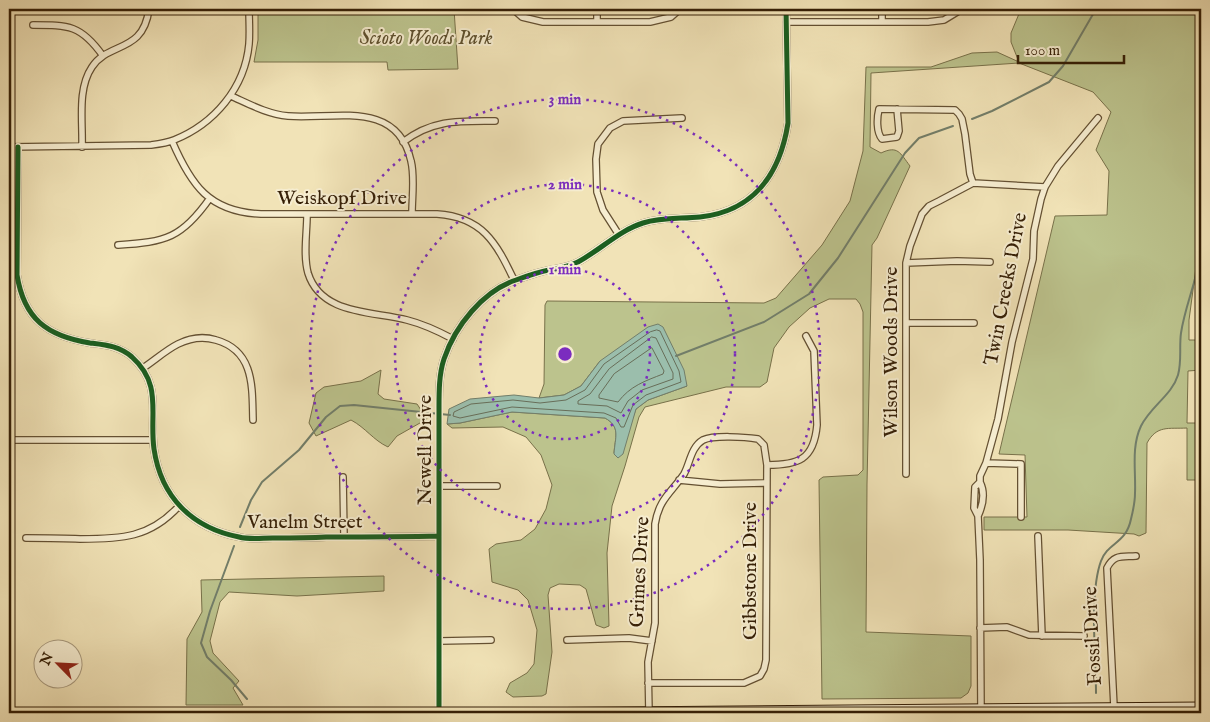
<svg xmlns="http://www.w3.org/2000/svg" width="1210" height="722" viewBox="0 0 1210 722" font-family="'IM FELL English',serif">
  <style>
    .green { fill: #bcc38d; stroke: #78714a }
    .water { fill: #9bbeac; stroke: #727e6a }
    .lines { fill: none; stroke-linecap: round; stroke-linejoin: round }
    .shore { stroke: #686e59; stroke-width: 1 }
    .stream { stroke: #727e6a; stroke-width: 2 }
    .minor-casing { stroke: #645032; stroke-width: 8 }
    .secondary-casing { stroke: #351f06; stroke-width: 11 }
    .minor { stroke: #f6edd0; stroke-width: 5.5 }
    .secondary { stroke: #f6edd0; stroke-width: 9 }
    .cycleway-casing { stroke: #f6edd0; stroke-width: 8 }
    .cycleway { stroke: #1b5e20; stroke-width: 5 }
    .ring { fill: none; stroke: #7b2cbf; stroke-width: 2.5; stroke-dasharray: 2.5 5 }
    .labels { text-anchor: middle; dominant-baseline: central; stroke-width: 4; stroke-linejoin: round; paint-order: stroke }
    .park-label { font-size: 20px; font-style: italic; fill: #5e502e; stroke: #f6edd0 }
    .street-label { font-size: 20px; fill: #351f06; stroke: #f6edd0 }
    .centre { fill: #7b2cbf; stroke: #f6edd0; stroke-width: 2.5 }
    .ring-label { font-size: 15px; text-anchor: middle; font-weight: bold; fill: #7b2cbf; stroke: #f6edd0; stroke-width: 4; stroke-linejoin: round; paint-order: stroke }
  </style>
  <rect width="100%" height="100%" fill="#f1e3b7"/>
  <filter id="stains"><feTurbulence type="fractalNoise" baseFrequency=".004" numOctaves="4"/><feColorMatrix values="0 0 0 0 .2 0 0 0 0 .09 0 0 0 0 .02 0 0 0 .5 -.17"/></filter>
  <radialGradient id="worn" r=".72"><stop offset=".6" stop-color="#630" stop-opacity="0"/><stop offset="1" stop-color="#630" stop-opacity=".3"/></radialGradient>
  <path class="green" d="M258 9H454L458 69 388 70 387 62H254L258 40Z
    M1021 9H1201V230L1189 320V340H1201V370L1188 371 1187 423H1201V480H1187V428C1168 429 1157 425 1147 443L1146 533 1139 536 1134 534 1068 530H984V517H1027L1025 455 999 454 1055 216 1107 215 1109 171 1096 150 1111 112 1093 92 1019 63 871 73 870 147 881 153C898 145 900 153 910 166L877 238 872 245 867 484 866 632 971 636V686L968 693 961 698 822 699 819 480 823 477 858 475 863 470V312L860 304 856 299H829L810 308 789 327 774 348 767 382 760 387H726L645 407 639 417 625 466 612 506 607 553 609 626 604 628 596 625 586 589 580 585 559 584 550 588 548 595 552 652 546 694 542 696 513 697 506 692 510 683 527 673 534 664 537 630 528 600 518 590 492 582 489 549 496 544 521 540 535 529 546 509 552 485 541 455 526 437 503 427 452 428 447 424 460 423 512 412 605 418C621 427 615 437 614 453L618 458 636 409 648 400 687 386 600 361 581 386 564 395 539 398 544 384 545 305 547 301 764 303 776 298 822 245 850 201 863 151 866 67H931L972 53 997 52 1019 62 1011 42V33Z
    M381 370 378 394 384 399 417 404 427 419 397 436 388 447C373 440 366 428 351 420L316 436 309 423 316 393 324 387 361 381Z
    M384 576V591L297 596 229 592 220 602 210 641 213 653 239 681 233 688 243 705H186L187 639 202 612 201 580Z"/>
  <path class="water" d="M658 324 663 327 684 370 687 386 648 400 636 409 623 454 618 458 614 454C615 437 621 427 605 418L512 412 460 423 447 424 449 409 470 399 514 395 539 398 564 395 581 386 600 361 648 327Z"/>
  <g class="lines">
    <path class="shore" d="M657 330 660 331 679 371 681 382 646 395 633 405 624 427H621L616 418 604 413 512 407 460 418 453 416 454 412 471 404 513 400 540 403 566 400 585 390 604 364 650 332Z
      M652 337 656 338 673 373V379L642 390 628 401 621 413 607 406 578 404V401L590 394 609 369Z
      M652 348 664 371 663 374C645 381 630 386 618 402L599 398V395L614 374Z"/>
    <path class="stream" d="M1201 40V52
      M972 119 992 111 1049 82 1063 66 1096 9
      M676 356 764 322 809 294 838 258 905 153 919 138 953 126
      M240 527 251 500 262 482 299 450 326 417 340 406 354 405 450 415
      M234 546 210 611 201 643 207 657 231 680 247 699
      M1096 693C1096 657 1089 594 1101 561 1108 542 1126 544 1131 519 1133 511 1135 502 1135 493 1136 471 1131 447 1141 426 1151 406 1172 395 1178 375 1182 361 1179 347 1181 333 1184 313 1191 295 1196 275 1200 259 1198 242 1201 226"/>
    <g class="minor-casing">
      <path id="minor" d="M513 9 522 17 543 22H650L671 17 680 9
        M597 9V22
        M882 9V22
        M786 22H928L944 20 962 9
        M33 25C69 25 81 25 103 56
        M231 96C249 104 267 114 288 116 332 120 397 98 411 161 415 177 412 197 412 214
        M897 109 899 131 897 137 882 139C876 132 877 117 879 109L955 110 959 114 962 119 965 134 970 174 973 183
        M172 141C191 185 209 212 261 214H437C482 217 496 242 514 280
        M403 142C433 119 460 121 495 121
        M9 147 151 145C159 144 167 143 174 140 214 124 245 88 249 44 250 32 249 20 249 9
        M18 147 17 275C24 319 47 336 90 343 106 345 119 346 132 357 163 385 149 413 154 449 161 497 192 528 239 537 250 540 262 538 273 538 291 538 308 538 326 537 364 537 402 537 439 536
        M82 147C83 122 77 89 92 67 109 41 143 54 149 9
        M307 215C307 233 303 255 308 273 321 315 372 311 407 320 423 324 438 331 453 339
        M619 235 603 210 597 192 596 159 598 144 610 128 623 121 682 118
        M118 245C166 242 182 238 210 198
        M906 263 957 261 990 262
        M907 323H974
        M143 368C155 360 166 350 178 344 190 338 203 336 216 340 255 351 252 388 253 420
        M9 440H153
        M986 463 1021 464V517
        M767 465C798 465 814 460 817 425L814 351 806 336
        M906 474V263L910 246 922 214 929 206 939 201 973 183 1045 187
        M343 477 344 537
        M679 480 720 484 766 483
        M440 486H497
        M978 516C983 505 985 492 980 482
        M1038 536 1042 636
        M26 538C44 538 62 538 80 539 121 539 150 538 179 506
        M980 628 1007 627 1029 635 1084 636
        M567 640 629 638 652 641
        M440 641 491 640
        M648 683H744L760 676 764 669 766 660 767 465 764 445 758 439C745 437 714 435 703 440 691 447 690 463 684 474 671 493 659 499 655 524V623L648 662 649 713
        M1114 707 1107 568C1114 554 1122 557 1136 556
        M439 713V407C439 392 439 374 444 359 455 326 483 291 516 280 527 276 538 272 549 270 559 268 569 267 578 262 600 250 620 230 643 223 662 217 681 219 700 217 754 211 780 174 788 123L786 9
        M981 713 980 560 978 516 974 508 975 487 980 482V476L986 463 998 419 1012 342 1033 259 1034 231 1041 199 1045 187 1058 166 1098 118"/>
    </g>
    <g class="secondary-casing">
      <path id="secondary" d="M495 713 1201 707"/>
    </g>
    <use href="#minor" class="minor"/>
    <use href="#secondary" class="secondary"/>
    <g class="cycleway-casing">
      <path id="cycleway" d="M18 147 17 275C24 319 47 336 90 343 106 345 119 346 132 357 163 385 149 413 154 449 161 497 192 528 239 537 250 540 262 538 273 538 291 538 308 538 326 537 364 537 402 537 439 536
        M439 713V407C439 392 439 374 444 359 455 326 483 291 516 280 527 276 538 272 549 270 559 268 569 267 578 262 600 250 620 230 643 223 662 217 681 219 700 217 754 211 780 174 788 123L786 9"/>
    </g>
    <use href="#cycleway" class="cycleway"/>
  </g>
  <g class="ring">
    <circle cx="565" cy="354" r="85"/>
    <circle cx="565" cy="354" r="170"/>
    <circle cx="565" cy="354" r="255"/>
  </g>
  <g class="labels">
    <g class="park-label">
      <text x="426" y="38">Scioto Woods Park</text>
    </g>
    <g class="street-label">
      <text x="342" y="198">Weiskopf Drive</text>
      <text transform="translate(1006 289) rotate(-79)">Twin Creeks Drive</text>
      <text transform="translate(891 352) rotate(-90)">Wilson Woods Drive</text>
      <text transform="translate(425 450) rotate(-90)">Newell Drive</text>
      <text x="305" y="522">Vanelm Street</text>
      <text transform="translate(750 571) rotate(-90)">Gibbstone Drive</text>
      <text transform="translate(640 572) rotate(-87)">Grimes Drive</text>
      <text transform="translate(1093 636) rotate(-93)">Fossil Drive</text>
    </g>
  </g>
  <circle cx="565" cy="354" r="8" class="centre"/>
  <g class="ring-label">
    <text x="565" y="104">3 min</text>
    <text x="565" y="189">2 min</text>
    <text x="565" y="274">1 min</text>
  </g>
  <rect width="1210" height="722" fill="none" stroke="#f1e3b7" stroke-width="30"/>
  <rect x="10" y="10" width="1190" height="702" fill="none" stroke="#351f06" stroke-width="2.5"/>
  <rect x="15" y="15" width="1180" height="692" fill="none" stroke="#351f06"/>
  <g transform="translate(58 664) rotate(294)"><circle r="24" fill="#f6edd0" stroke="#a99b7f"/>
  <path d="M0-4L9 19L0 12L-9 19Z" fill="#8f2418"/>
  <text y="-8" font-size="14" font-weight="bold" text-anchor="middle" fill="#351f06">N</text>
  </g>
  <path d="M1018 55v8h106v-8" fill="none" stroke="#351f06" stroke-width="2.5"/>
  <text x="1025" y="55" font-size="15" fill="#351f06" stroke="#f6edd0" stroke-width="4" paint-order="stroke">100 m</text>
  <rect width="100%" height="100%" filter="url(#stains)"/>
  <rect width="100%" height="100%" fill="url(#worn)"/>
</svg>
